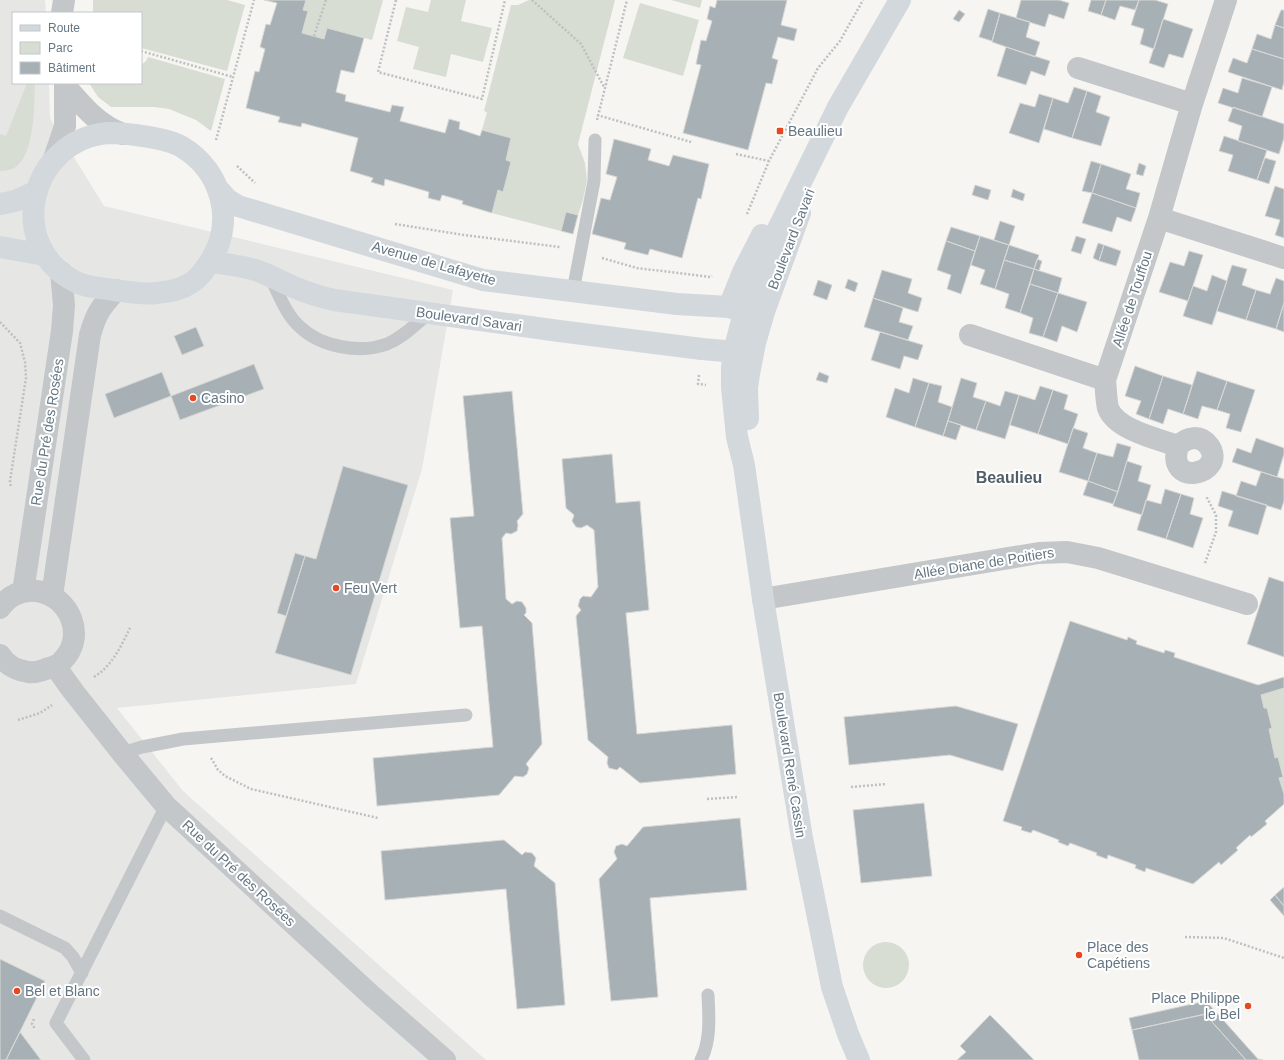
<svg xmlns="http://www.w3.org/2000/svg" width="1284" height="1060" viewBox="0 0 1284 1060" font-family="Arial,sans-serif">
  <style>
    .built { fill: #e6e7e5 }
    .green { fill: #d7ddd3 }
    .building { fill: #a7b0b5; stroke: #d7d7d4 }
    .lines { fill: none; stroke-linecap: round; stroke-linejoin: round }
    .path { stroke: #bdbfc1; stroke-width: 2.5; stroke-dasharray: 2 2; stroke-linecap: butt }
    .lane { stroke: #c3c7ca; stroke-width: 13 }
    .street { stroke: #c3c7ca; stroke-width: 22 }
    .secondary { stroke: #d3d8dc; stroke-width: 22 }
    .poi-dot { fill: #e64821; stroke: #fff; stroke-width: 1.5 }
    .labels { text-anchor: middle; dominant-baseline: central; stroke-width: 4; stroke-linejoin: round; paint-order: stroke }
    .poi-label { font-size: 14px; fill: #647683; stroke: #fff; text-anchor: start }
    .street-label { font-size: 14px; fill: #647683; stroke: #fff }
    .quarter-label { font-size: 16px; font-weight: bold; fill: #525f68; stroke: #fff }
  </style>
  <rect width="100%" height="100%" fill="#f6f5f2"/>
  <path class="built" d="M0 0H45L46 13H13V83H49L50 118 104 206 453 290 422 469 356 684 117 708 183 791 486 1060H0Z"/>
  <path class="green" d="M93 0H227L245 5 227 71 141 48V13H93Z
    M306 0H383L372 40 327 28 324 39 302 33 308 12 303 10Z
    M431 0H466L461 21 492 28 483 62 451 54 446 77 413 69 419 47 397 41 406 7 428 12Z
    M529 0H615L578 144 585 163 587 180 583 200 578 215 566 212 561 231 492 213 498 190 503 192 511 162 506 160 511 138 482 130 487 112 484 111 511 5H518Z
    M671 0H702L700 8Z
    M640 3 699 20 683 76 623 58Z
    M148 57 225 79 211 131 196 120 169 109 154 107H111L98 97 89 83H141V65L146 61Z
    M27 83H35C34 105 35 151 17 166 13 170 6 171 0 171V134L6 136Z
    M1284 688V794L1279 778 1283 776 1278 757 1275 758 1269 729 1272 728 1267 708H1264L1261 695Z
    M863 965a23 23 0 1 1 46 0a23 23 0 1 1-46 0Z"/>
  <path class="building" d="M264 0H306L303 10 308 11 302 33 324 39 327 28 364 38 354 73 341 70 336 92 346 95 345 101 390 112 392 105 404 107 400 121 445 133 449 119 460 122 459 129 480 136 482 130 511 138 506 160 511 162 503 192 498 190 492 213 462 204 463 201 442 195 440 201 428 198 429 192 385 179 384 186 371 182 373 178 350 171 358 138 302 123 301 127 278 122 280 117 246 108 255 71 259 72 265 49 260 47 266 24 270 25 277 3Z
    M717 0H787L781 25 797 29 794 41 778 37 772 58 778 60 772 84 766 83 748 150 683 133 701 65 696 64 701 40 706 41 712 21 707 19 710 6 715 8Z
    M1021 0H1059L1069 3 1064 19 1049 14 1045 27 1016 18Z
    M1091 0H1106L1101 15 1088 11Z
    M1106 0H1139L1135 10 1120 6 1115 20 1101 15Z
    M1139 0H1155L1168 4 1154 49 1140 44 1144 29 1131 25Z
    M988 9 1000 13 992 41 979 37Z
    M959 10 965 14 959 22 953 19Z
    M1281 10H1284V28L1275 25Z
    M1000 13 1030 22 1026 37 1040 42 1035 57 992 42Z
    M1163 19 1193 29 1183 58 1169 54 1164 68 1149 63Z
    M1275 25 1284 28V59L1252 49 1257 34 1271 39Z
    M1006 47 1050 61 1045 76 1031 71 1026 85 997 76Z
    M1252 49 1284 59V82L1282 90 1228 72 1233 58 1247 63Z
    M1242 78 1272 87 1262 117 1218 103 1223 88 1238 93Z
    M1074 87 1087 91 1072 138 1044 129 1053 98 1068 103Z
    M1087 91 1101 96 1096 112 1110 117 1101 146 1072 138Z
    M1039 94 1053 98 1039 143 1009 133 1020 103 1035 107Z
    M1233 107 1284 124V138L1279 154 1238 141 1242 126 1228 121Z
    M1224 136 1267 150 1257 180 1228 171 1233 155 1219 151Z
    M614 139 651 149 648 160 669 166 673 155 709 164 701 199 698 198 682 258 650 249 648 255 624 249 626 243 592 234 601 198 610 200 617 177 606 174Z
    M1265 158 1276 161 1269 184 1257 180Z
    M1091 161 1101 164 1092 193 1082 191Z
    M1139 163 1146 166 1143 176 1136 174Z
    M1101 164 1131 174 1126 189 1140 193 1136 208 1092 193Z
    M975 185 991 190 988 200 972 195Z
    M1275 186 1284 189V238L1275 235 1280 220 1265 216Z
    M1013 189 1025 194 1023 201 1011 197Z
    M1092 193 1136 208 1131 222 1117 217 1112 232 1082 223Z
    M566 212 578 215 573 234 561 231Z
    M1000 221 1015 226 1009 245 994 240Z
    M951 227 980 236 975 251 946 241Z
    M980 236 1009 245 995 289 980 284 985 270 971 265Z
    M1076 236 1086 239 1081 254 1071 251Z
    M946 241 975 251 961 294 947 289 951 275 937 270Z
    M1098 243 1104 245 1099 261 1093 258Z
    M1009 245 1039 255 1034 269 1004 260Z
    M1104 245 1121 251 1116 266 1099 261Z
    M1189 251 1203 255 1188 301 1159 292 1170 262 1184 266Z
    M1037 259 1042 261 1039 271 1034 269Z
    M1004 260 1034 269 1020 313 1005 308 1009 294 995 289Z
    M1232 265 1247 269 1242 285 1256 290 1246 320 1217 311Z
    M1034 269 1062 278 1058 293 1030 284Z
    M882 270 912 279 908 293 922 298 918 312 873 298Z
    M1212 275 1227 281 1212 325 1183 316 1193 286 1207 291Z
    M1276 278 1284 281V303L1276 329 1246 320 1256 290 1270 294Z
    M848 279 858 283 855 292 845 288Z
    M818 280 832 285 827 300 813 295Z
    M1030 284 1058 293 1043 337 1029 333 1033 318 1020 313Z
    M1058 293 1087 302 1077 332 1062 326 1057 342 1043 337Z
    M873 298 903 308 899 322 913 326 908 340 864 327Z
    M1284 303V332L1276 329Z
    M196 327 204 346 182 355 174 336Z
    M880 332 923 345 918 360 904 356 900 369 871 360Z
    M254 364 264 389 180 420 171 396Z
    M1135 366 1163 376 1149 419 1136 414 1141 401 1125 396Z
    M1197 371 1227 381 1217 410 1202 406 1198 419 1183 414Z
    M162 372 171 396 114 418 105 394Z
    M819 372 829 376 827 383 816 380Z
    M1163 376 1192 385 1183 414 1168 409 1163 424 1149 419Z
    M913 378 929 383 915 427 886 417 895 388 909 393Z
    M961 378 977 383 973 397 986 401 976 430 948 421Z
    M1227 381 1255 390 1241 432 1226 428 1230 414 1217 410Z
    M929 383 942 386 938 402 952 407 943 436 915 427Z
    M1040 386 1053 390 1038 434 1010 425 1019 395 1035 400Z
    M1053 390 1068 395 1064 409 1078 414 1068 444 1038 434Z
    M512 391 523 514 517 521 518 525 517 531 511 534 506 533 502 538 506 599 512 604 517 601 522 602 526 608V613L524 615 532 623 542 744 526 764 529 768 527 774 523 777 515 776 499 795 377 806 373 758 493 747 482 626 460 628 450 518 474 516 463 396Z
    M1005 391 1019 395 1005 439 976 430 986 401 1000 406Z
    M948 421 961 425 956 440 943 436Z
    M1073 428 1088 433 1083 448 1097 453 1088 481 1059 472Z
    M1256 438 1284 448V454L1277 477 1232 462 1237 448 1251 453Z
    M1117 443 1131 447 1118 492 1088 481 1097 453 1113 457Z
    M612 454 616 503 640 501 649 610 626 613 637 734 732 725 736 774 640 783 620 767 617 770 609 768 607 763 608 757 588 740 576 616 581 610 578 606 580 599 583 596 591 597 598 587 594 530 587 525 581 528 576 527 572 521 574 515 566 508 562 459Z
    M1127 461 1142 466 1138 481 1151 485 1142 515 1113 506Z
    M343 466 408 485 351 675 275 653 305 556 316 559Z
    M1261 472 1284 479V501L1281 510 1236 496 1241 481 1256 486Z
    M1088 481 1118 492 1113 504 1083 495Z
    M1165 489 1181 494 1166 539 1137 530 1146 500 1161 504Z
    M1222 491 1267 505 1258 535 1228 526 1233 511 1218 506Z
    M1181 494 1194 498 1190 514 1203 518 1193 548 1166 539Z
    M295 553 305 556 286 616 277 613Z
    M1269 577 1284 582V657L1247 644Z
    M1070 621 1127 640 1128 637 1137 641 1136 644 1164 653 1165 650 1175 653 1174 657 1258 685 1284 677V688L1261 695 1264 708H1267L1272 728 1269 729 1275 758 1278 757 1283 777 1279 778 1284 794V804L1265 821 1267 824 1251 837 1250 835 1236 848 1238 850 1221 865 1219 862 1193 884 1146 868 1145 872 1135 868 1136 865 1108 855 1107 859 1096 855 1097 853 1070 843 1068 846 1058 842 1059 840 1033 830 1031 833 1021 830 1022 827 1003 821Z
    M956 706 1018 724 1003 771 950 755 849 765 844 717Z
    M924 803 932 876 861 883 853 810Z
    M740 818 747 890 650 898 658 997 611 1001 599 879 617 859 614 852 616 846 622 844 627 846 643 827Z
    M504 840 522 855 525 852 532 853 536 858 534 866 555 883 565 1005 517 1009 506 889 385 900 381 851Z
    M1284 887V906L1275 895Z
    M1275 895 1284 906V916L1270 900Z
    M0 959 45 981 6 1060H0Z
    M1206 1001 1216 1012 1132 1030 1129 1018Z
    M1216 1012 1258 1059 1263 1060H1246L1205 1014Z
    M1205 1014 1246 1060H1139L1132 1030Z
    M990 1015 1001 1026 1034 1060H957L966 1052 960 1046Z
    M20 1032 41 1060H6Z"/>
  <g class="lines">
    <path class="path" d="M396 0 378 72 482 99 505 0
      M532 0 581 44 604 87
      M314 36 326 0
      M141 51 233 77
      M597 115 691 142
      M597 120 627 0
      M216 140 254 0
      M736 154 769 161
      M237 166 255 183
      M747 214 769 161 818 68 840 41 863 0
      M395 224 464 235 560 247
      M602 258 637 268 711 277 712 276
      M0 322 20 343 25 362 26 378 10 481 11 488
      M699 375 698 384 706 385
      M1205 563 1216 532V515L1206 496
      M94 677C113 665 121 646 131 626
      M18 720 40 713 52 705
      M211 758 218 770 225 776 251 789 378 818
      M851 787 887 784
      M707 799 738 797
      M1185 937 1224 938 1284 958
      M34 1019 32 1024 35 1029"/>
    <path class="lane" d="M270 277C279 294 286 315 300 327 321 347 360 354 387 344 403 338 416 323 430 313
      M573 291 594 181 595 140
      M122 753 142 747 183 739 466 715
      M0 916 65 948 73 957 82 973
      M84 1060 56 1023 166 806
      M701 1060C711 1040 709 1017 708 995"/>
    <path class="street" d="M62 13 64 0
      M1078 68 1192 104
      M66 87C83 106 99 126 123 134
      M54 159 65 126V83
      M1159 218 1284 258
      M970 335 1105 380 1159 218 1192 104 1226 0
      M1105 380C1106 389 1106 399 1108 408 1116 430 1158 439 1178 446 1165 489 1228 474 1209 446 1200 434 1187 437 1178 446
      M23 592 62 331 64 305 61 272
      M52 596 90 335C96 313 101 307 116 290
      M763 599 1039 553 1067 552 1098 558 1247 604
      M0 608C8 596 22 589 37 591 70 596 87 637 62 661 58 666 52 667 46 669 39 672 35 673 28 672 16 670 7 666 0 655
      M55 666 73 691 122 753 166 806 372 996 445 1060"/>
    <path class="secondary" d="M108 133C126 133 168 138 182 147 222 171 235 221 211 260 205 269 200 278 191 283 182 289 168 292 157 293 143 295 128 292 114 290 102 288 87 288 76 282 4 246 29 140 108 133Z
      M220 191 228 200 238 206 483 280 677 304 729 307C749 312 751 325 755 343
      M0 204 15 201 35 192
      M0 247 45 255
      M210 262C227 264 245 266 261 272 273 277 284 283 296 288 308 293 321 297 334 300L559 331 702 349 748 353
      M729 307 743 272 762 235
      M748 419 747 388 749 374 755 343 764 312 800 213
      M859 1060 848 1034 832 987 802 838 763 599 744 465 737 437 732 387V367L734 351 744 313 775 235 838 107 900 0"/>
  </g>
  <g class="poi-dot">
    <rect x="776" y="127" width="8" height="8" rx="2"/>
    <circle cx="193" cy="398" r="4"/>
    <circle cx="336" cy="588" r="4"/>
    <circle cx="1079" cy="955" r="4"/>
    <circle cx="17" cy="991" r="4"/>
    <circle cx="1248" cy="1006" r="4"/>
  </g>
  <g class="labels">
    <g class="poi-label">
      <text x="788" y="131">Beaulieu</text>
      <text x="201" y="398">Casino</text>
      <text x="344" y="588">Feu Vert</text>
      <text x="1087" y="947">Place des<tspan x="1087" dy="16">Capétiens</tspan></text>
      <text x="25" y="991">Bel et Blanc</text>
      <text x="1240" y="998" text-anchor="end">Place Philippe<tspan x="1240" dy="16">le Bel</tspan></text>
    </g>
    <g class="street-label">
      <text transform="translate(791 239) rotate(-69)">Boulevard Savari</text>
      <text transform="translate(434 263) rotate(16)">Avenue de Lafayette</text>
      <text transform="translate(1132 299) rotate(-72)">Allée de Touffou</text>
      <text transform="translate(469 319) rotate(8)">Boulevard Savari</text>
      <text transform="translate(47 432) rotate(-81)">Rue du Pré des Rosées</text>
      <text transform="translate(984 563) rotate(-9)">Allée Diane de Poitiers</text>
      <text transform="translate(790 765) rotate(81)">Boulevard René Cassin</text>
      <text transform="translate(239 873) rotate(43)">Rue du Pré des Rosées</text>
    </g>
    <g class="quarter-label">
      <text x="1009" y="477">Beaulieu</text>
    </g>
  </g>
  <rect x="12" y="12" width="130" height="72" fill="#ffffff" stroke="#c1c8cd"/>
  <rect x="20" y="25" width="20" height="6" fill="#d3d8dc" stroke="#c1c8cd"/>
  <text x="48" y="32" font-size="12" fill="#647683">Route</text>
  <rect x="20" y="42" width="20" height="12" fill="#d7ddd3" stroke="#c1c8cd"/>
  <text x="48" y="52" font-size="12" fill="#647683">Parc</text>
  <rect x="20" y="62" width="20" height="12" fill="#a7b0b5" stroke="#c1c8cd"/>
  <text x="48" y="72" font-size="12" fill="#647683">Bâtiment</text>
</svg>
